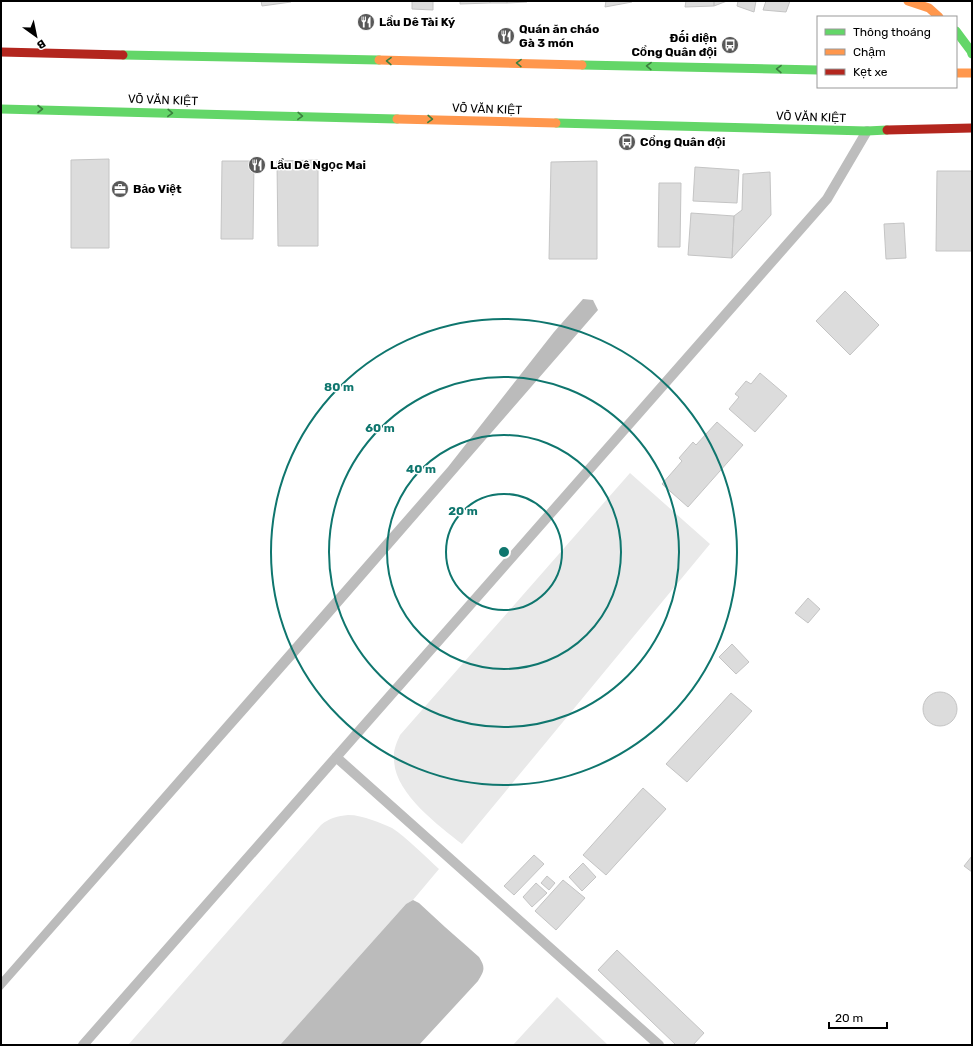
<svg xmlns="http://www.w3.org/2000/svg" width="973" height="1046" viewBox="0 0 973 1046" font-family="Rubik,sans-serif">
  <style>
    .green { fill: #e9e9e9 }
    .water { fill: #bbb }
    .building { fill: #dcdcdc; stroke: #c4c4c4 }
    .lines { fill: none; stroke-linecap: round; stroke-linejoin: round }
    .lane { stroke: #bdbdbd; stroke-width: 10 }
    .fast { stroke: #63d668; stroke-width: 9 }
    .slow { stroke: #ff974d; stroke-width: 9 }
    .jam { stroke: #b3261e; stroke-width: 9 }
    .oneway { stroke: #3b803e }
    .ring { fill: none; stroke: #0f766e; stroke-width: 2 }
    .labels { text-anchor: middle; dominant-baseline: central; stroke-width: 3; stroke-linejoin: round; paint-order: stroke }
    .poi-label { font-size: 12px; font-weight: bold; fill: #000; stroke: #fff; text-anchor: start }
    .street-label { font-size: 12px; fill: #000; stroke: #fff }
    .centre { fill: #0f766e; stroke: #fff; stroke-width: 2 }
    .ring-label { font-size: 12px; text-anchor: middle; font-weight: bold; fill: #0f766e; stroke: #fff; stroke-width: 3; stroke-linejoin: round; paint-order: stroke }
  </style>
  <rect width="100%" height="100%" fill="#fff"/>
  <path class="green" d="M630 473 710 544 462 844C438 825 394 793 394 759 393 750 397 742 400 735Z
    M348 815C356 815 364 817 372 820 379 822 385 825 392 828 407 838 425 856 439 869L413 900 406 904 280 1045H128L321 825C329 818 338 816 348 815Z
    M557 997 608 1045H513Z"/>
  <path class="water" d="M583 299 593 300 598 310 325 624 1 991V978L448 467 554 332Z
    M413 900 419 903 445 927 479 957C486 968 484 971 478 981L419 1045H280L406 904Z"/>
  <path class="building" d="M261 1H291V2L262 6Z
    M412 1H433V10L412 9Z
    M460 1H490V3L460 4Z
    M490 1H507V3H490Z
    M507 1H527V2L507 3Z
    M606 1H632V2L605 7Z
    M686 1H714V6L685 7Z
    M714 1H727L714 6Z
    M738 1H756L754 12 737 6Z
    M766 1H790L786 12 763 10Z
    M109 159V248H71V160Z
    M318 160V246H278L277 161Z
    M222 161H254L253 239H221Z
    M597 161V259H549L551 162Z
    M695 167 739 170 737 203 693 201Z
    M937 171H972V251H936Z
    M770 172 771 215 732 258 734 216 742 210 743 174Z
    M659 183H681L680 247H658Z
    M691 213 734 216 732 258 688 255Z
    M904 223 906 258 886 259 884 224Z
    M845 291 879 325 850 355 816 321Z
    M760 373 787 396 755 432 729 409 739 397 735 394 746 381 751 384Z
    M717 422 743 445 688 507 662 484 682 461 679 458 693 442 696 445Z
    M808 598 820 609 808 623 795 613Z
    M732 644 749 662 736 674 719 657Z
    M923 709a17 17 0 1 1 34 0a17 17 0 1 1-34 0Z
    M731 693 752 711 687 782 666 764Z
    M643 788 666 809 606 875 583 855Z
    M534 855 544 864 514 895 504 886Z
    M972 856V872L964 866Z
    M583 863 596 877 582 891 569 877Z
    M547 876 555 883 549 890 541 883Z
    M563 880 585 898 556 930 535 911Z
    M536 883 547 893 532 907 523 897Z
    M617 950 704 1033 693 1045H676L598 970Z"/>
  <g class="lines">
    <path class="lane" d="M336 757 659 1045
      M83 1045 827 199 867 131"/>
    <path class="fast" d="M956 31 971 51 972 54
      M123 55 379 60
      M582 65 818 70
      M1 109 397 119
      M556 123 867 131 887 130"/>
    <path class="slow" d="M908 1 929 8 939 17
      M379 60 582 65
      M956 73H972
      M397 119 556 123"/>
    <path class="jam" d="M1 52 123 55
      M887 130 972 128"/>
  </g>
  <defs><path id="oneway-chevron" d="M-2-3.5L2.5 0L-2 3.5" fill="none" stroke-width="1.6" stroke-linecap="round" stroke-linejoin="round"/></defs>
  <g class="oneway">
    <use href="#oneway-chevron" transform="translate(389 61) rotate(-179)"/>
    <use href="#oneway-chevron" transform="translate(519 63) rotate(-179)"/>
    <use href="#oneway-chevron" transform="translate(649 66) rotate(-179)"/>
    <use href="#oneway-chevron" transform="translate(779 69) rotate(-179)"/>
    <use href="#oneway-chevron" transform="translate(40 109)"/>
    <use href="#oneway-chevron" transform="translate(170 113) rotate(2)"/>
    <use href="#oneway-chevron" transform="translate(300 116) rotate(2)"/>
    <use href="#oneway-chevron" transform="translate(430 119) rotate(2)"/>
  </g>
  <g class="ring">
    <circle cx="504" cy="552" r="58"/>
    <circle cx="504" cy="552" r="117"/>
    <circle cx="504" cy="552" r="175"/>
    <circle cx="504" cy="552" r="233"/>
  </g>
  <defs>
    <g id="restaurant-disc" transform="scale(0.9)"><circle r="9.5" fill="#595959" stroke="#fff"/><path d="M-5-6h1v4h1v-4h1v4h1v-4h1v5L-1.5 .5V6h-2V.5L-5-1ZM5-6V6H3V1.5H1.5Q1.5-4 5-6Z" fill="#fff"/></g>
    <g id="bus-disc" transform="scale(0.9)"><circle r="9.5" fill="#595959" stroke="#fff"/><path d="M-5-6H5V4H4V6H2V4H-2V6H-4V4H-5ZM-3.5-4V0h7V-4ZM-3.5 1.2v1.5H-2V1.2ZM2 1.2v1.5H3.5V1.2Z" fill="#fff"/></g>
    <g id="office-disc" transform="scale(0.9)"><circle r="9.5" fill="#595959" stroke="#fff"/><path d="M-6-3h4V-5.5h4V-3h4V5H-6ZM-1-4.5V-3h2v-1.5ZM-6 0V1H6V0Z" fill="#fff"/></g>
  </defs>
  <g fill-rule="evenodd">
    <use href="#restaurant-disc" x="366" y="22"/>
    <use href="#restaurant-disc" x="506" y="36"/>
    <use href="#bus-disc" x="730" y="45"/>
    <use href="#bus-disc" x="627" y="142"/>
    <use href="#restaurant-disc" x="257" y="165"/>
    <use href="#office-disc" x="120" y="189"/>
  </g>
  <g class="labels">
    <g class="poi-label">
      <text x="379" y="22">Lẩu Dê Tài Ký</text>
      <text x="519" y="29">Quán ăn cháo<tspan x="519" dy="14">Gà 3 món</tspan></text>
      <text x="717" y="38" text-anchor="end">Đối diện<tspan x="717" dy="14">Cổng Quân đội</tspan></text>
      <text x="640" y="142">Cổng Quân đội</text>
      <text x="270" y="165">Lẩu Dê Ngọc Mai</text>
      <text x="133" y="189">Bảo Việt</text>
    </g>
    <g class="street-label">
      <text transform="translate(163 100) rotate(2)">VÕ VĂN KIỆT</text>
      <text transform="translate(487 109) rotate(2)">VÕ VĂN KIỆT</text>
      <text transform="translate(811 117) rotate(2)">VÕ VĂN KIỆT</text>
    </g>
  </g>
  <circle cx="504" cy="552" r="6" class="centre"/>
  <g class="ring-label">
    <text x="339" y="391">80 m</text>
    <text x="380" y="432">60 m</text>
    <text x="421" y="473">40 m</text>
    <text x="463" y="515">20 m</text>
  </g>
  <rect width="973" height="1046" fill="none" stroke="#000000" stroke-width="4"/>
  <rect x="817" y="16" width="140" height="72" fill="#ffffff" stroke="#999999"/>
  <rect x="825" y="29" width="20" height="6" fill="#63d668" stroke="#999999"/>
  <text x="853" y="36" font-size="12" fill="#000000">Thông thoáng</text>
  <rect x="825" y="49" width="20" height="6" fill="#ff974d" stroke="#999999"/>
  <text x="853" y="56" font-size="12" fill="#000000">Chậm</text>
  <rect x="825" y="69" width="20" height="6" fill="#b3261e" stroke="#999999"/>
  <text x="853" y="76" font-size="12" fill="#000000">Kẹt xe</text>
  <g transform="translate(36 36) rotate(147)" stroke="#ffffff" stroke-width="3" paint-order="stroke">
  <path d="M0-3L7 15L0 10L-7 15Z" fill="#000000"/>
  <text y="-6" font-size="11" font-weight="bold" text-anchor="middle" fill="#000000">B</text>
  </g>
  <path d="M829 1022v6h58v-6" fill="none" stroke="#000000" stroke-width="2"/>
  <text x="835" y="1022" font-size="12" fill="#000000" stroke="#ffffff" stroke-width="3" paint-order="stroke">20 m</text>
</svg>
